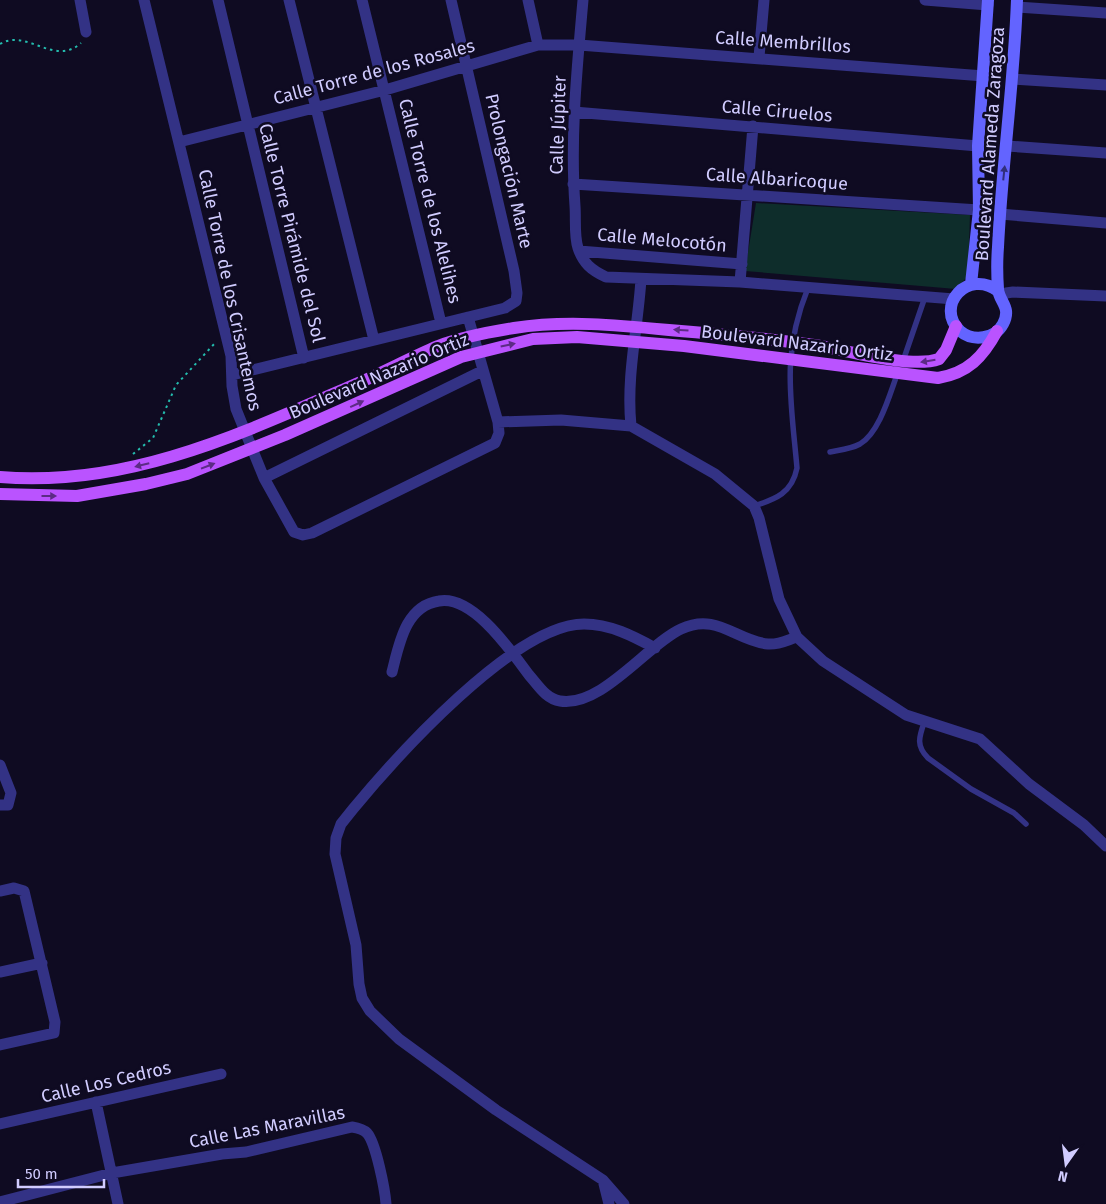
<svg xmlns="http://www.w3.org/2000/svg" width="1106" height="1204" viewBox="0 0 1106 1204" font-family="'Fira Sans',sans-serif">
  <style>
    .green { fill: #0e2d2b }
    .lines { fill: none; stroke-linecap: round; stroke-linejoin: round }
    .path { stroke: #24bcae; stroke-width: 2; stroke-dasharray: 2.5 4; stroke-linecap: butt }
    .lane { stroke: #333285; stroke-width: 5.5 }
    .street { stroke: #333285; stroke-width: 11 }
    .secondary { stroke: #6364ff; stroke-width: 12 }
    .primary { stroke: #ba53ff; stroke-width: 12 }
    .oneway { fill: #312f7a }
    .oneway2 { fill: #5c2b85 }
    .labels { text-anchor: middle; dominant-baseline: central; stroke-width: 5; stroke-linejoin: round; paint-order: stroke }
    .street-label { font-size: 18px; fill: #d1ccff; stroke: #0f0b22 }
  </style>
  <rect width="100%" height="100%" fill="#0f0b22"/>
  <path class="green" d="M756 203 970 215 968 276 956 289 745 271Z"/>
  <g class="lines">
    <path class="path" d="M0 44C27 28 54 67 81 43
      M133 454 153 438 176 385 216 342"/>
    <path class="lane" d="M903 361 925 297
      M830 452C840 450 851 449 860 444 880 432 890 393 898 372
      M754 506C776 499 792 493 797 468 791 400 781 354 808 288
      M924 723C919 737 916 746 928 758L971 789 1014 813 1026 824"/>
    <path class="street" d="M80 0 86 32
      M144 0 231 356 232 386 236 409 264 478 294 532 303 535 312 533 495 443 499 433 498 422 468 317
      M218 0 304 358
      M289 0 374 340
      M362 0 441 323
      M528 0 538 45
      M583 0C577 69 570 137 575 206 576 219 574 236 578 248 583 263 591 270 606 277L740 282 954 299
      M925 0 988 5
      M1017 7 1106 13
      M759 57 764 0
      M1012 79 1106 85
      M574 112 978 146
      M179 142 385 90 538 45H579L984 76
      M1007 146 1106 153
      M573 184 979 210
      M1000 214 1106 223
      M579 251 742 264
      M740 282 753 126
      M1002 297 1006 293 1013 292 1106 296
      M232 375 505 308 516 301 517 293 514 271 451 0
      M498 422 561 420 631 426 715 474 754 506 759 518 779 599 797 637 823 661 906 715 980 739 1029 784 1084 825 1106 846
      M631 426C626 376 638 328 641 279
      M264 478 482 371
      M392 672C399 645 405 606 439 601 473 595 511 651 529 675 538 685 546 699 560 701 601 708 648 644 681 629 717 612 736 641 768 644 779 645 787 640 797 637
      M0 765 11 793 8 805H0
      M0 891 14 888 24 891 55 1022 54 1033 0 1045
      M0 972 42 963
      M96 1102 118 1204
      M0 1124 221 1074
      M604 1184 609 1204
      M0 1202 112 1173 222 1154 246 1152 352 1127C358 1128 363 1129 367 1133 376 1143 385 1190 386 1204
      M624 1204 603 1180 496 1110 399 1039 370 1011 362 998 359 984 356 945 335 854 336 838 341 824 353 809C396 757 515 624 584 624 610 624 633 636 655 648"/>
    <path class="secondary" d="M971 284 979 210 978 146 988 0
      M998 291C968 268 934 306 960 331 973 342 995 339 1003 324 1012 307 999 302 998 289 997 275 997 260 998 247 1002 164 1014 83 1017 0"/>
    <path class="primary" d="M0 477C130 488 247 431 363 381 388 370 412 357 438 346 462 337 489 332 514 328 565 320 617 325 669 330 718 334 766 338 814 345 846 350 911 369 939 359L946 350 956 326
      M0 494 77 496 146 484 187 474 285 435 461 357 533 339 577 337 684 346 938 378C968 373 983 357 997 331"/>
  </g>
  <defs><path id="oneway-solid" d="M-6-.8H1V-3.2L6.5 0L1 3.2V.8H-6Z" transform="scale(1.25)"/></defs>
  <use class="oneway" href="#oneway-solid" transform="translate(1004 173) rotate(-84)"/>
  <g class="oneway2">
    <use href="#oneway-solid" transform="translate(681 330) rotate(-176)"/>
    <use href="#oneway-solid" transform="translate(508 345) rotate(-12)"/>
    <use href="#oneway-solid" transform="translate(928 361) rotate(171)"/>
    <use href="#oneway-solid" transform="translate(357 404) rotate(-25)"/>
    <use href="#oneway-solid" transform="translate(142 465) rotate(166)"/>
    <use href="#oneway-solid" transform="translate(208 466) rotate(-21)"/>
    <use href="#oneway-solid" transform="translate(49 496)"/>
  </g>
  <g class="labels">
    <g class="street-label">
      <text transform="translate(783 42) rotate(4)">Calle Membrillos</text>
      <text transform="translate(374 72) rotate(-15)">Calle Torre de los Rosales</text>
      <text transform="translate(777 111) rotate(5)">Calle Ciruelos</text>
      <text transform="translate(558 125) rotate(-88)">Calle Júpiter</text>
      <text transform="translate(990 144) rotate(-86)">Boulevard Alameda Zaragoza</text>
      <text transform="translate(509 171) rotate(77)">Prolongación Marte</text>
      <text transform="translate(777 179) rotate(4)">Calle Albaricoque</text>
      <text transform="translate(430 201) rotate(76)">Calle Torre de los Alelihes</text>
      <text transform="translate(292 233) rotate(76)">Calle Torre Pirámide del Sol</text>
      <text transform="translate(662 240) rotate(5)">Calle Melocotón</text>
      <text transform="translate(230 290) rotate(78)">Calle Torre de los Crisantemos</text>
      <text transform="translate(797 343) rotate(7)">Boulevard Nazario Ortiz</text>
      <text transform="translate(379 376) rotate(-23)">Boulevard Nazario Ortiz</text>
      <text transform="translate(106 1082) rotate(-13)">Calle Los Cedros</text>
      <text transform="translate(267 1127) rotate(-11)">Calle Las Maravillas</text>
    </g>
  </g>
  <g transform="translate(1066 1164) rotate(194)" stroke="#0f0b22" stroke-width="4" paint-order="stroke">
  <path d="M0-4L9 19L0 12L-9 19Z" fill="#d1ccff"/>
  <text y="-8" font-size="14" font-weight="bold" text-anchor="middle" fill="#d1ccff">N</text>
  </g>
  <path d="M18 1179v8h86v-8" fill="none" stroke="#d1ccff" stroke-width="2.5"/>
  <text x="25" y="1179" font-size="15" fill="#d1ccff" stroke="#0f0b22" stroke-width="4" paint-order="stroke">50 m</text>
</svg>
